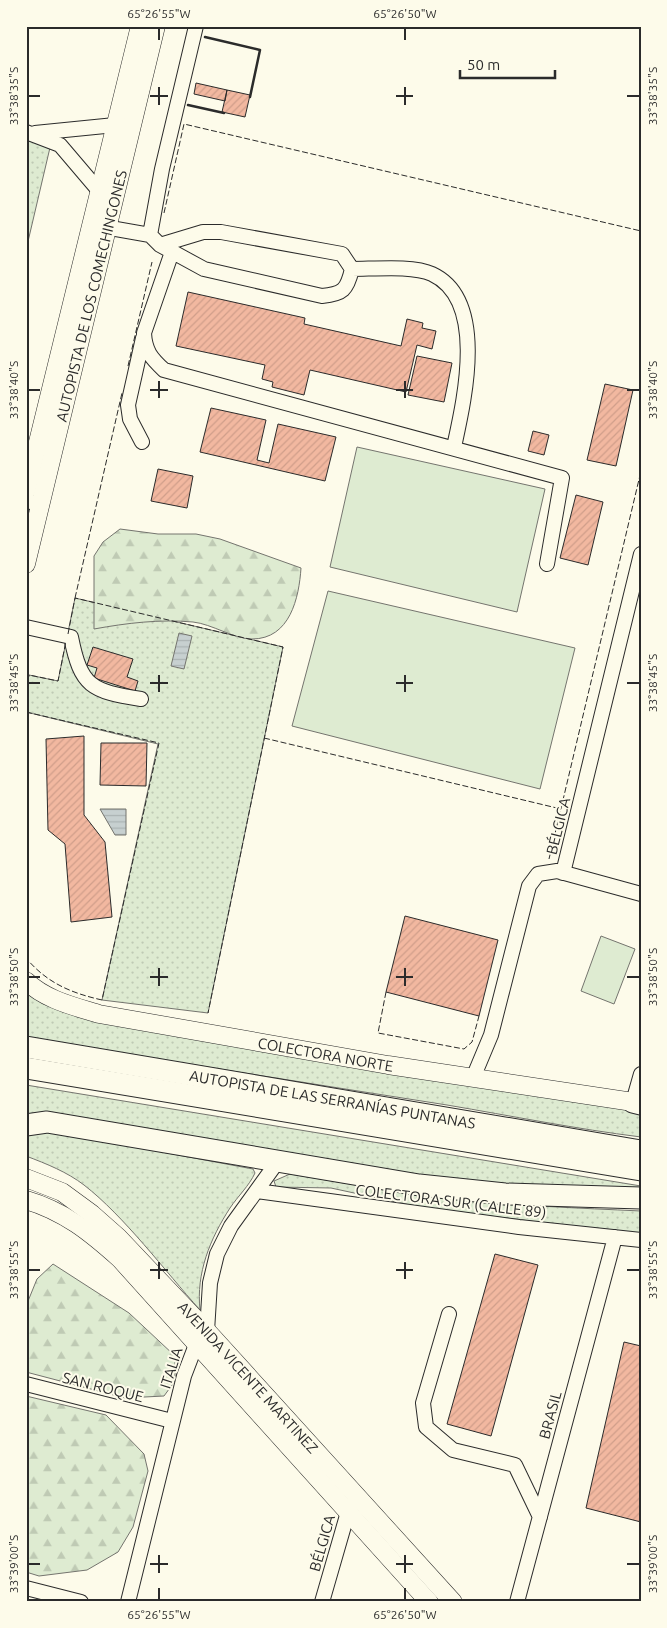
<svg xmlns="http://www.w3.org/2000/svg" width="667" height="1628" viewBox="0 0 667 1628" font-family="Ubuntu,sans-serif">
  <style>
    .grass { fill: url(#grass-dots); stroke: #74746e }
    .forest { fill: url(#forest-firs); stroke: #74746e }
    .pitch { fill: #deebd1; stroke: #74746e }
    .water { fill: url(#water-rules); stroke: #74746e }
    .building { fill: url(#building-hatch); stroke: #2b2b2b }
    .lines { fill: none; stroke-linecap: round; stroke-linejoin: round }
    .minor-casing { stroke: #2b2b2b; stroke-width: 16 }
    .major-casing { stroke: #2b2b2b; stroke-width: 19 }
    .highway-casing { stroke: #2b2b2b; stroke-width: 23 }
    .minor { stroke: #fdfbea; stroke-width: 14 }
    .major { stroke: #fdfbea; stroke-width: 18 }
    .highway { stroke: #fdfbea; stroke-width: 21 }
    .fence { stroke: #2b2b2b; stroke-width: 1; stroke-dasharray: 6 2.5; stroke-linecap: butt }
    .wall { stroke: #2b2b2b; stroke-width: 2.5 }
    .ticks { fill: none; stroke: #2b2b2b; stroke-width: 2 }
    .labels { text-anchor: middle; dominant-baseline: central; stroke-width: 4; stroke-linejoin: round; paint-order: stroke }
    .street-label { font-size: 15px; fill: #2b2b2b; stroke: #fdfbea }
    .neatline { fill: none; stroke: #2b2b2b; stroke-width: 2 }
    .ticks-label { font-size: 12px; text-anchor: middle; fill: #2b2b2b }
  </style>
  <defs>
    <pattern id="grass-dots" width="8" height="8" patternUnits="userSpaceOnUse" patternTransform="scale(1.25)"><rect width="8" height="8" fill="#deebd1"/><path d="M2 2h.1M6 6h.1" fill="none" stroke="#bfcab4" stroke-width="1.8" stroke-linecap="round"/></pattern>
    <pattern id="forest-firs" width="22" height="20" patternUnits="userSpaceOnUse" patternTransform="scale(1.25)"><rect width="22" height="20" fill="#deebd1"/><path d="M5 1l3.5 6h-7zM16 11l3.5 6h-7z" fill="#bfcab4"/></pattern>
    <pattern id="water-rules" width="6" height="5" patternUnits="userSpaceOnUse" patternTransform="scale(1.25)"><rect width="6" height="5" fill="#c7d0d0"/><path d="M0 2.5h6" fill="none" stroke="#abb3b3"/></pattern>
    <pattern id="building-hatch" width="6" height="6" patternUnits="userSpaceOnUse" patternTransform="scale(1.25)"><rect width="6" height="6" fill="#f2b8a0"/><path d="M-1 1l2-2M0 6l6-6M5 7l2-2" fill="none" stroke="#d09e8a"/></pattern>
  </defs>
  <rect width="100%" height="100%" fill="#fdfbea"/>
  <path class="grass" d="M26 133 52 139 26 250Z
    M75 598 283 647 208 1013 102 1000 158 744 26 712V689L29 675 58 681Z
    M26 993 63 1012 641 1110V1137C576 1129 512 1116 447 1105 307 1083 166 1061 26 1037Z
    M26 1085 641 1186V1193L490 1185 26 1118Z
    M44 1130 253 1169 255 1173C249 1186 238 1196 230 1208 210 1239 196 1273 200 1310 165 1271 124 1216 84 1185 67 1172 47 1164 26 1156V1135Z
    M290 1174C345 1183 400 1193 455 1199 517 1206 579 1208 641 1211V1235L419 1207 331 1188 276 1187 274 1181Z"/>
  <path class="forest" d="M120 529 158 534H196L220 539 301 568C299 598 290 639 252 639 234 639 212 624 193 622 160 619 127 623 94 629V556L103 542Z
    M53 1264 129 1313 175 1356V1381L164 1396 125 1398 26 1372V1306L37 1279Z
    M26 1396 106 1415 144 1454 148 1471 133 1527 118 1552 87 1570 39 1576 26 1572Z"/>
  <path class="pitch" d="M357 447 545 489 517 612 330 567Z
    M328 591 575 648 540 789 292 726Z
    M601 936 635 949 614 1004 581 991Z"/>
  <path class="water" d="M179 633 192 636 184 669 171 666Z
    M100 809H126V835H115Z"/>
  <path class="building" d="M196 83 227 90 225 101 194 94Z
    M227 90 250 95 245 117 222 112Z
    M188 292 305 318 304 324 401 346 407 319 423 323 422 328 436 331 432 349 417 345 406 392 310 370 304 395 272 387 273 382 262 379 265 365 176 346Z
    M417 356 452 363 444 402 408 395Z
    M605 384 633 390 616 466 587 460Z
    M211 408 266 420 257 460 269 463 278 424 336 437 325 481 200 452Z
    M533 431 549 435 544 455 528 451Z
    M158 469 193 476 187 508 151 501Z
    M576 495 603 502 588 565 560 558Z
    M93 647 133 659 127 677 138 681 135 691 94 678 97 668 87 665Z
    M84 736V815L105 842 112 917 71 922 65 844 48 830 46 739Z
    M101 743H147L146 786 100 785Z
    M405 916 498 940 479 1016 386 992Z
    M495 1254 538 1265 491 1436 447 1424Z
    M624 1342 641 1346V1522L586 1508Z"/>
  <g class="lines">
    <g class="minor-casing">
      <path id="minor" d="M26 132 60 145 100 192
        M35 133 115 125
        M99 226 150 235 160 245 204 269 322 296C343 294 347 290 352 269L342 254 221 232H203L160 245
        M150 235 162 169 196 26
        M172 252 144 333C145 351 151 358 164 370L562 478 547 564
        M352 269C374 269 413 265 432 274 488 300 464 401 454 447
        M142 442 130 419 128 405 143 338
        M26 501 40 504
        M26 627 71 637C81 687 91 691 141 699
        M563 873 641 554
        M473 1078 491 1035 529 886 538 874 557 871 641 894
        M633 1102 641 1074
        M257 1191 519 1227 641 1240
        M449 1314 423 1403 426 1427 453 1450 515 1465 540 1517
        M26 1384 172 1421
        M26 1588 81 1602
        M128 1602 184 1376 197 1342 207 1331 210 1283 217 1254 231 1226 278 1161
        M322 1602 348 1512 352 1505
        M517 1602 615 1237"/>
    </g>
    <g class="major-casing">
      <g id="major">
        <path d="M26 491 140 26"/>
        <path id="s1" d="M26 564 156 26"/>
        <path id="s2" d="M26 981C46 1000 73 1006 99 1014L388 1065 633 1102"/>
        <path id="s3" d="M26 1178 62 1192 92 1214 118 1237 207 1331 453 1602"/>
        <path d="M26 1200C64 1211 91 1233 120 1259L429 1602"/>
      </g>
    </g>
    <g class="highway-casing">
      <g id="highway">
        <path id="s4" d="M26 1047 641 1151"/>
        <path d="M26 1068 641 1170"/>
        <path d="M633 1102 641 1104"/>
        <path d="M26 1125 47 1122 419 1185 505 1194 641 1198"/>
      </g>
    </g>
    <use href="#minor" class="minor"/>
    <use href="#major" class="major"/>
    <use href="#highway" class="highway"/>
    <path class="fence" d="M164 213 184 124 641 231
      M128 366 152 262
      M75 598 122 393
      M68 634 75 598 283 647 208 1013
      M26 689 29 675 58 681 66 641
      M26 712 159 743 102 1000C71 993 47 983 26 958
      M264 738 561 809
      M549 859 641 471
      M386 992 378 1033 464 1049 472 1042 479 1016"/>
    <path class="wall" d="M205 37 260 50 250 97
      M188 105 224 113"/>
  </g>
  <path class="ticks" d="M159 28V40M405 28V40M159 87V105M405 87V105M28 96H40M150 96H168M396 96H413M627 96H640M159 381V398M405 381V398M28 390H40M150 390H168M396 390H413M627 390H640M159 675V692M405 675V692M28 683H40M150 683H168M396 683H413M627 683H640M159 968V986M405 968V986M28 977H40M150 977H168M396 977H413M627 977H640M159 1262V1279M405 1262V1279M28 1270H40M150 1270H168M396 1270H413M627 1270H640M159 1555V1573M405 1555V1573M28 1564H40M150 1564H168M396 1564H413M627 1564H640M159 1588V1600M405 1588V1600"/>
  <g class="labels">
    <g class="street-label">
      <text stroke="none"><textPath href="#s1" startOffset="276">AUTOPISTA DE LOS COMECHINGONES</textPath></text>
      <text transform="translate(558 826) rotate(-76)">BÉLGICA</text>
      <text stroke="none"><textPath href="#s2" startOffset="311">COLECTORA NORTE</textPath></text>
      <text stroke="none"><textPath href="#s4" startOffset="311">AUTOPISTA DE LAS SERRANÍAS PUNTANAS</textPath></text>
      <text transform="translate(451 1201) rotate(7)">COLECTORA SUR (CALLE 89)</text>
      <text transform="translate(171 1368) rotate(-72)">ITALIA</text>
      <text stroke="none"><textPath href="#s3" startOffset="302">AVENIDA VICENTE MARTINEZ</textPath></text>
      <text transform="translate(103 1387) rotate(14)">SAN ROQUE</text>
      <text transform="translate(550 1415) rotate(-75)">BRASIL</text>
      <text transform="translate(322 1543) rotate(-74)">BÉLGICA</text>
    </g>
  </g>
  <rect width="667" height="1628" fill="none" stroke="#fdfbea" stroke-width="55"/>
  <path d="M460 70v8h95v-8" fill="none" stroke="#2b2b2b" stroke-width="2.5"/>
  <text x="467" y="70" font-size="15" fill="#2b2b2b" stroke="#fdfbea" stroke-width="4" paint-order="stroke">50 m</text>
  <rect x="28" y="28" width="612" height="1572" class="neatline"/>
  <g class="ticks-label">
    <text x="159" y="18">65°26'55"W</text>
    <text x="405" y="18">65°26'50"W</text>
    <text transform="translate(14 96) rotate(-90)" y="4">33°38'35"S</text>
    <text transform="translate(653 96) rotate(-90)" y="4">33°38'35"S</text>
    <text transform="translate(14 390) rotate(-90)" y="4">33°38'40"S</text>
    <text transform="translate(653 390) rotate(-90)" y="4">33°38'40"S</text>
    <text transform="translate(14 683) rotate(-90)" y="4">33°38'45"S</text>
    <text transform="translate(653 683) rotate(-90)" y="4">33°38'45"S</text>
    <text transform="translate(14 977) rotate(-90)" y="4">33°38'50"S</text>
    <text transform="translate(653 977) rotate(-90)" y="4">33°38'50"S</text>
    <text transform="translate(14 1270) rotate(-90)" y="4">33°38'55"S</text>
    <text transform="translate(653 1270) rotate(-90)" y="4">33°38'55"S</text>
    <text transform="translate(14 1564) rotate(-90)" y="4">33°39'00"S</text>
    <text transform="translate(653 1564) rotate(-90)" y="4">33°39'00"S</text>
    <text x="159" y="1619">65°26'55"W</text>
    <text x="405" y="1619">65°26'50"W</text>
  </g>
</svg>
